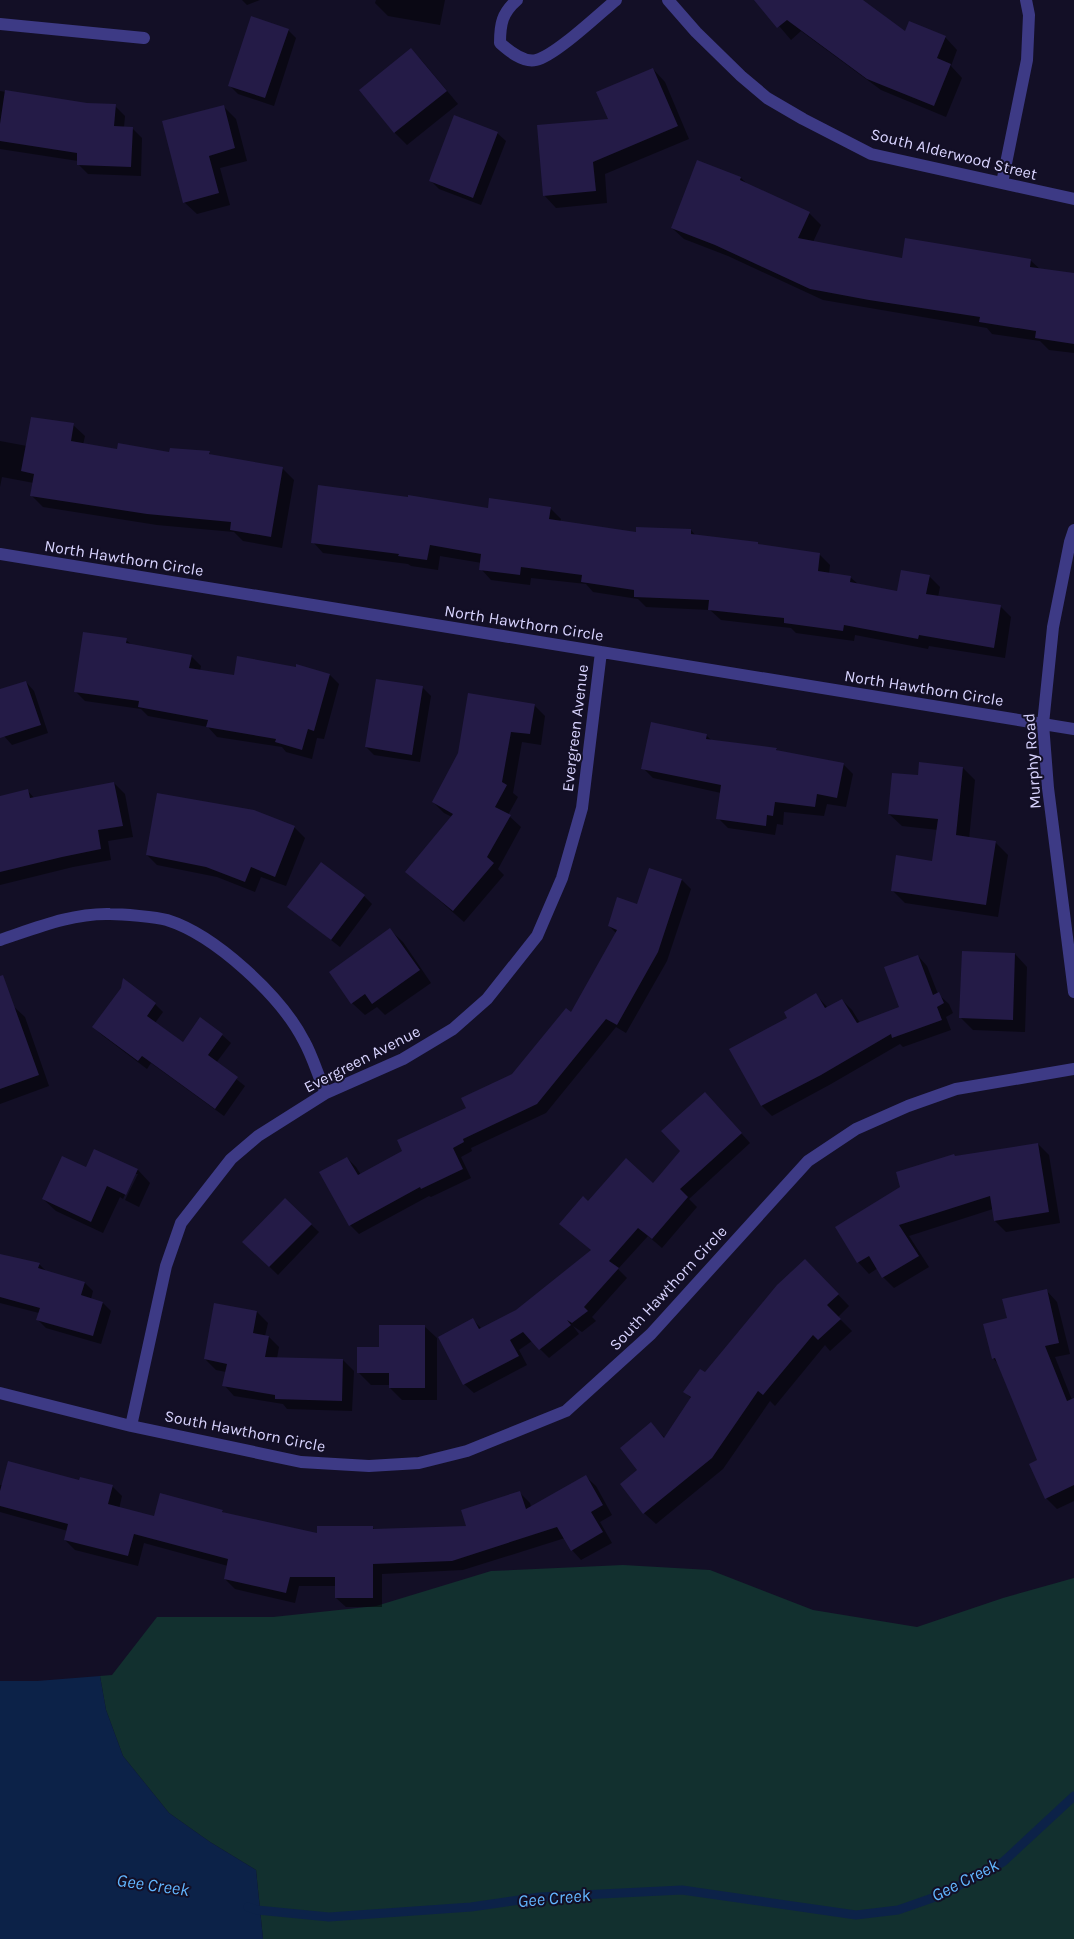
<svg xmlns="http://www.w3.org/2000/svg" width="1074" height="1939" viewBox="0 0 1074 1939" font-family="Karla,sans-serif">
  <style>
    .green { fill: #12302f }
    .water { fill: #0c2248 }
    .shadow { fill: #0007 }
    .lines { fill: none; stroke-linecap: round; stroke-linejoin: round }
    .stream { stroke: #0c2248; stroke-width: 9 }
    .building { fill: #241b47 }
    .minor { stroke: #3d3a85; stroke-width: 12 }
    .labels { text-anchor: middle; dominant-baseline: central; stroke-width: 4; stroke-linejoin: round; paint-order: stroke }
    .street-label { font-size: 16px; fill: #d9d4ff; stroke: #130f26 }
    .water-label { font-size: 18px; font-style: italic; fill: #62b6ff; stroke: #130f26 }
  </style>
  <rect width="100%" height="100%" fill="#130f26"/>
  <path class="green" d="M623 1565 710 1570 813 1610 917 1627 1003 1598 1074 1578V1939H263L256 1870 210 1842 169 1813 123 1756 106 1710 100 1676 112 1675 157 1617H273L376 1606 491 1571Z"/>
  <path class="water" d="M100 1676 106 1710 123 1756 169 1813 210 1842 256 1870 263 1939H0V1681H37Z"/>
  <path class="shadow" d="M242 0H260L247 5Z
    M376 0H445L440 25 388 16 375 3Z
    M757 0H861L906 33 945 37 957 50 951 66 962 78 946 117 881 90 801 31 791 40Z
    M288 30 296 38 274 106 238 94 230 86Z
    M411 49 423 62 458 104 407 145 395 133 360 90Z
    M653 69 665 82 689 139 605 174 607 203 556 208 544 195Z
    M0 91 87 105 115 106 125 116 124 127 132 128 142 138 141 176 88 174 78 164V161L0 149Z
    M223 106 236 119 247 161 220 168 230 205 197 214 184 202Z
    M497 133 506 141 481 205 439 189 431 181Z
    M698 162 741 178 748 185 809 213 821 225 813 242 903 259 1030 260 1041 270 1074 275V353L1049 350 1040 341 992 334 987 328 823 300 728 256 684 239 672 228Z
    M73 425 85 436 83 445 118 451 170 454 209 453 212 456 283 469 294 480 282 548 243 541 234 532 157 525 43 507 32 496 34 483 2 477 0 487V441L27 446Z
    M550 508 561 519 560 522 637 533 691 530 696 536 819 554 830 565 829 574 850 577 858 584 898 592 929 576 940 587 938 597 1001 607 1011 617 1005 658 929 646 928 649 855 635 854 641 796 633 791 628 721 620 710 610 646 607 638 599 593 592 586 584 531 578 530 585 491 580 481 569 482 563 440 556 438 570 411 566 408 564 323 553 313 542 489 509Z
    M126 640 132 645 191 656 201 666 200 671 235 676 330 675 339 684 324 739 317 738 312 759 286 752 282 747 217 737 208 727 148 716 141 709 85 701 76 692Z
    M26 682 34 691 48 733 12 745 4 736 0 724V690Z
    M423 688 431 696 420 762 374 755 366 747Z
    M534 705 545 716 541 745 522 742 513 793 518 797 508 815 521 827 498 869 504 875 464 922 407 872 452 817 444 813 433 802Z
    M706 735 712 741 776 749 779 752 843 764 853 774 846 807 827 804 824 816 784 812 783 825 777 824 775 835 728 828 718 818 721 793 653 778 643 768Z
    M963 768 975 780 969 839 995 842 1008 855 998 917 905 903 892 890 933 862 938 830 902 826 889 814 919 777Z
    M114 783 125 794 133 837 108 841 111 860 73 867 0 885V797L27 790 35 799Z
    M294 827 305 838 286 886 261 877 255 892 217 877 157 865 147 855Z
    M650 870 682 880 691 889 667 961 626 1033 616 1027 546 1113 471 1148 472 1151 461 1157 471 1178 431 1197 429 1196 359 1234 350 1225 347 1158 356 1167 361 1175 404 1151 468 1109 513 1075 571 1014 617 934 609 926 638 905Z
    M364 896 372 904 340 947 289 907Z
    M390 930 403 942 431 983 385 1015 377 1007 365 1015 352 1003 330 972Z
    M1015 954 1027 967 1025 1032 973 1030 961 1018Z
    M918 956 927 966 938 994 949 1004 953 1013 946 1017 951 1030 903 1047 900 1044 831 1084 772 1116 762 1106 731 1050 789 1018 816 995 828 1008 842 1000 852 1010 860 1023 901 1008Z
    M155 1004 163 1012 155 1023 183 1043 222 1035 231 1043 216 1063 245 1086 224 1116 151 1063 147 1069 102 1035 93 1027Z
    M13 1006 25 1017 49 1086 0 1104V1010Z
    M714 1103 750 1143 689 1199 697 1207 662 1248 648 1236 618 1269 627 1278 592 1317 596 1321 582 1332 573 1326 579 1334 549 1358 532 1341 519 1350 527 1365 474 1393 464 1384 473 1320 482 1329 516 1311 592 1251 589 1203 653 1185 681 1151Z
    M1038 1144 1049 1155 1060 1223 1006 1232 995 1221 993 1209 909 1236 929 1267 894 1288 883 1277 878 1268 869 1274 858 1262 836 1228Z
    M95 1151 138 1170 150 1183 139 1207 125 1200 138 1174H135L123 1199 120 1197 103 1233 56 1211 43 1199 86 1169Z
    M285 1200 319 1232 278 1275 244 1242Z
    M0 1255 39 1264 46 1271 85 1283 93 1291 91 1299 103 1303 111 1311 101 1344 46 1328 37 1319 39 1313 0 1303Z
    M805 1260 849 1306 838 1317 852 1331 830 1351 825 1345 775 1406 770 1401 723 1469 656 1524 644 1513 639 1470 651 1424 665 1438 692 1399 685 1392 705 1373Z
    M1046 1290 1057 1302 1070 1354 1055 1357 1072 1400 1074 1399V1501L1057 1509 1046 1498 1039 1461 998 1364 993 1358 1008 1319Z
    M215 1304 257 1312 268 1323 265 1336 269 1337 279 1347 277 1358 343 1360 354 1371 352 1411 287 1409 283 1404 234 1396 224 1385 226 1372 216 1370 205 1359Z
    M424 1326 437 1338V1400H402L390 1388V1385H371L359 1373 380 1348Z
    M586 1477 596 1486 612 1515 600 1522 612 1543 581 1560 572 1550 565 1538 463 1570 382 1574V1607H346L336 1598V1586H299L295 1603 235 1589 225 1579 228 1566 144 1543 138 1566 75 1550 65 1540 68 1531 0 1512V1485L80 1482 112 1486 122 1496 119 1509 155 1518 222 1511 225 1514 318 1535 372 1527 376 1531 468 1527 520 1493 530 1503 531 1507Z"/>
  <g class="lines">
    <path class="stream" d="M248 1907 257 1910 329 1917 471 1907 540 1897 682 1890 856 1915 898 1910 941 1895 1003 1862 1074 1796"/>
  </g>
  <path class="building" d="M754 0H863L905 31 909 21 946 36 937 58 951 64 934 106 867 79 787 20 777 28Z
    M251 16 289 29 265 98 228 86Z
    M411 48 447 91 394 133 359 90Z
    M653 68 678 126 593 162 596 191 543 196 537 125 608 119 596 92Z
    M5 90 87 103 116 104 114 126 133 127 131 167 77 165V153L0 141V124Z
    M224 105 235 148 209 156 219 193 183 203 162 121Z
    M454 115 498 132 473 198 429 181Z
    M697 160 741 177 740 180 810 212 798 238 902 258 905 238 1031 259 1030 267 1074 273V344L1035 338 1036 331 979 322 980 317 869 300 810 289 715 245 671 228Z
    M31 417 74 423 71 441 117 449 118 443 169 452 170 448 210 451 209 454 283 467 271 537 230 530 231 522 147 514 30 496 34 474 21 471Z
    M318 485 408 497V495L488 508 489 498 551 507 549 519 636 532V527L691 529V534L758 542V544L820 553 818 571 851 576 850 582 897 591 901 570 930 575 926 594 1001 605 994 648 919 635 918 639 844 625 843 631 784 623V618L708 610 709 600 634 597V590L581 582 582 575 521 567 520 575 479 570 481 554 430 545 427 560 398 556 399 554 311 543Z
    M83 632 127 638 126 643 192 655 189 668 234 675 237 656 296 667V664L330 674 314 731 308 729 302 750 275 742 276 739 206 727 208 720 138 707 139 701 74 692Z
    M376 679 423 686 412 755 365 747Z
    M26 681 41 725 0 738V689Z
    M468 693 535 704 530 734 511 732 502 782 507 785 495 807 511 815 487 857 494 863 453 911 405 872 453 814 432 802 458 753Z
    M651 722 707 734 706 739 777 748 776 750 844 763 837 798 817 794 815 807 775 802 773 816 767 815 766 826 716 819 721 785 641 769Z
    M919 762 963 767 956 835 996 841 986 905 891 891 896 855 932 861 938 819 888 814 892 773 918 775Z
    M114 782 123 826 98 830 101 849 62 857 0 872V796L28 789 30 798Z
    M157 793 254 810 295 826 275 877 251 867 245 882 206 867 146 855Z
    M321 862 365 895 331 940 287 907Z
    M649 868 682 879 658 952 617 1025 606 1019 537 1104 463 1139 464 1142 453 1148 463 1169 421 1189 420 1187 349 1226 319 1172 347 1157 358 1175 402 1151 397 1140 466 1108 461 1098 512 1074 566 1008 571 1012 617 930 608 926 617 897 637 904Z
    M390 928 420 970 372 1004 365 994 351 1004 329 972Z
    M962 951 1015 953 1013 1020 959 1018Z
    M918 955 933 995 939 992 944 1003 937 1007 942 1020 892 1038 891 1034 821 1075 761 1106 729 1049 787 1018 784 1012 816 993 825 1008 842 999 857 1023 899 1007 884 967Z
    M3 975 39 1075 0 1089V976Z
    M123 978 156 1003 147 1016 183 1042 200 1017 223 1034 208 1055 238 1077 215 1109 142 1056 138 1061 92 1027 121 988Z
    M705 1092 742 1133 680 1189 688 1197 652 1239 638 1228 609 1261 619 1268 584 1307 588 1311 572 1323 567 1320 571 1325 539 1350 523 1332 510 1340 519 1356 463 1385 438 1337 473 1318 479 1329 516 1310 591 1250 559 1224 583 1196 588 1201 626 1158 653 1183 680 1151 661 1131Z
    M1038 1143 1049 1212 994 1221 990 1196 899 1225 919 1256 882 1278 869 1256 857 1263 835 1227 900 1187 896 1172 954 1154 955 1156Z
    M94 1149 138 1169 126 1195 107 1186 91 1222 42 1199 62 1156 86 1167Z
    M285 1198 312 1224 269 1267 242 1242Z
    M0 1254 40 1263 38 1268 85 1282 81 1295 103 1302 93 1336 36 1320 40 1308 0 1297Z
    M805 1259 839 1294 827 1305 841 1319 818 1340 813 1335 763 1395 758 1391 712 1458 643 1514 620 1484 637 1470 620 1448 651 1422 664 1438 691 1397 683 1392 700 1369 705 1372 777 1285Z
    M1047 1289 1059 1343 1045 1346 1067 1401 1074 1398V1485L1045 1499 1029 1464 1037 1460 995 1358 992 1359 983 1324 1007 1318 1002 1299Z
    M214 1303 257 1311 253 1333 269 1336 265 1357 343 1359 342 1401 275 1399V1395L222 1386 227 1364 204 1359Z
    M379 1325H425V1388H389V1373H357V1347H379Z
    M8 1461 79 1480 80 1477 113 1485 108 1504 154 1516 160 1493 223 1510 222 1512 317 1533V1526H373V1529L466 1526 461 1510 520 1491 526 1509 586 1475 603 1505 591 1512 603 1532 571 1551 557 1527 452 1561 373 1564V1598H335V1577H290L286 1593 224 1579 228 1559 134 1534 128 1556 64 1540 68 1524 0 1506V1491Z"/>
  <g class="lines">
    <path class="minor" d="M517 0C502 13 500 24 500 43 509 51 523 63 536 60 555 56 599 14 616 0
      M668 0 696 32 741 76 767 98 803 119 871 154 1074 199
      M0 24 144 38
      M1002 183 1027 60 1029 15 1026 0
      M1074 530 1070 542 1053 627 1043 724 1048 788 1074 992
      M0 554 1074 729
      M0 940C36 928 72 913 110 914 122 914 156 917 167 920 215 935 281 996 304 1041 313 1057 318 1076 326 1093
      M0 1393 131 1426 301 1462 369 1466 419 1463 467 1451 566 1411 651 1334 808 1161 856 1129 908 1106 956 1089 1074 1069
      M131 1426 166 1266 181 1223 231 1159 258 1136 326 1093 403 1059 453 1029 487 999 537 936 562 878 582 808 601 652"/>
  </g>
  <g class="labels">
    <g class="street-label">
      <text transform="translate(954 154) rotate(14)">South Alderwood Street</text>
      <text transform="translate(124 558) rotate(9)">North Hawthorn Circle</text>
      <text transform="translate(524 623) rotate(9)">North Hawthorn Circle</text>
      <text transform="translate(924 688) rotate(9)">North Hawthorn Circle</text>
      <text transform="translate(575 728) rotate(-83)">Evergreen Avenue</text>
      <text transform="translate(1032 761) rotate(-94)">Murphy Road</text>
      <text transform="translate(362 1059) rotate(-27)">Evergreen Avenue</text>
      <text transform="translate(668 1288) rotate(-47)">South Hawthorn Circle</text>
      <text transform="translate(245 1431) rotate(11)">South Hawthorn Circle</text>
    </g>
    <g class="water-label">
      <text transform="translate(965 1880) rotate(-27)">Gee Creek</text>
      <text transform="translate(153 1885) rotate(8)">Gee Creek</text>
      <text transform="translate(554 1898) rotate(-5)">Gee Creek</text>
    </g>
  </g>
</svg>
